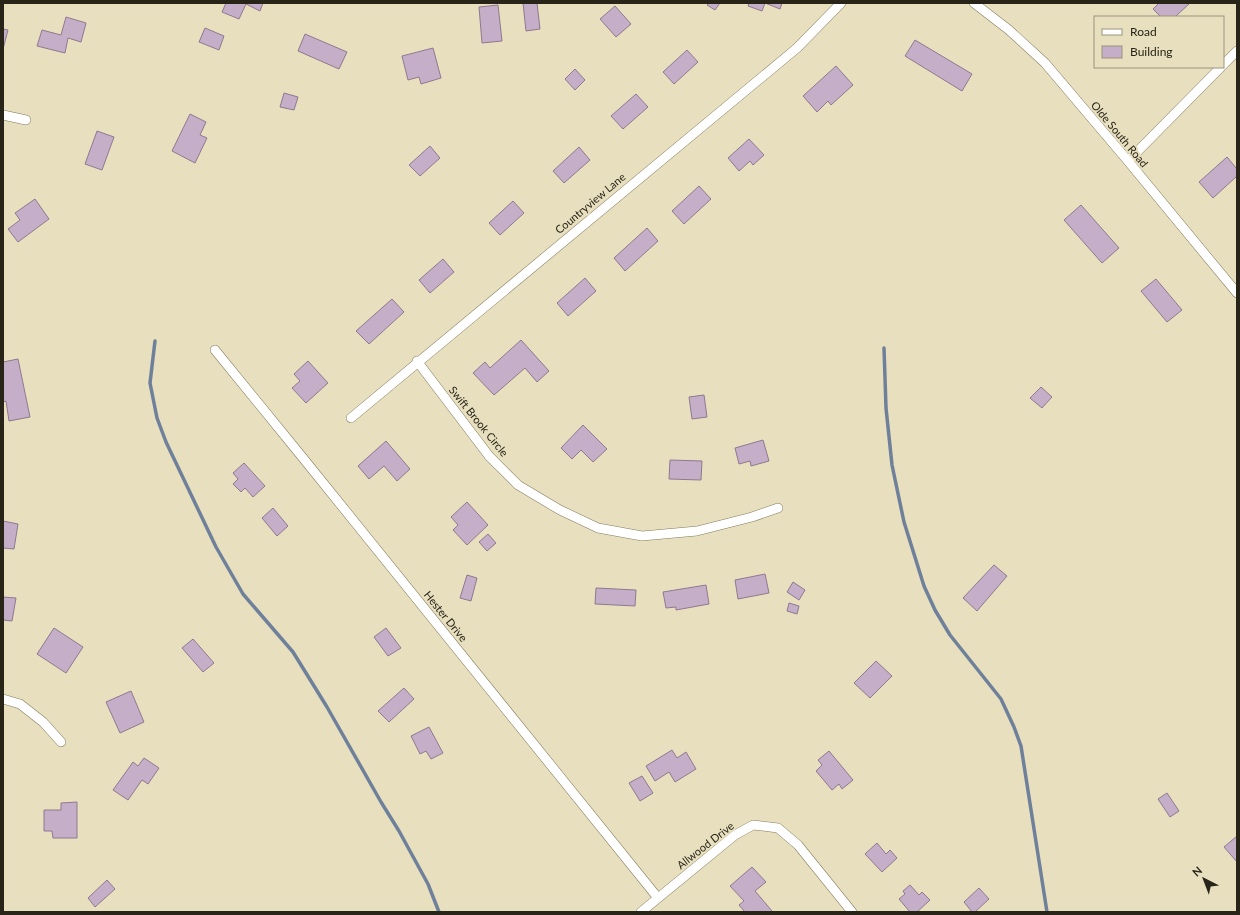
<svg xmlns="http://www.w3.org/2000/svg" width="1240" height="915" viewBox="0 0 1240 915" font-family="Lato,sans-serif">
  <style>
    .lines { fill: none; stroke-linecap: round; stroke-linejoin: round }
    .stream { stroke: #6f819a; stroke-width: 3.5 }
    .building { fill: #c5aec7; stroke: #8e7990 }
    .street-casing { stroke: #837b5e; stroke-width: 10 }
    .street { stroke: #fff; stroke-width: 9 }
    .labels { text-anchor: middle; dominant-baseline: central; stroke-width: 4; stroke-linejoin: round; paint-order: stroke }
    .street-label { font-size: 11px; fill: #282418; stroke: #e8dfbf }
  </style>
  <rect width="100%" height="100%" fill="#e8dfbf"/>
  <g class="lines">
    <path class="stream" d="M155 341 150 383 157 418 166 442 216 547 243 594 293 652 327 707 381 802 399 831 428 884 439 912
      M884 348 886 408 892 465 904 522 924 586 935 610 950 635 1001 699 1014 727 1021 746 1047 912"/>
  </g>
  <path class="building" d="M226 3H263L260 11 246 4 239 19 222 12Z
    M523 3H537L540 29 526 31Z
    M709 3H720L715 10 707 5Z
    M749 3H782L780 9 765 3 762 11 748 6Z
    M1159 3H1190L1175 17H1161L1153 9Z
    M498 5 502 41 482 43 479 7Z
    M615 6 631 24 616 37 600 19Z
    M66 17 86 23 81 42 68 38 65 53 37 46 42 30 61 35Z
    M205 28 224 36 219 50 199 42Z
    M3 29 8 30 3 49Z
    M305 34 347 52 339 69 298 51Z
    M915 40 972 74 962 91 905 56Z
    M433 48 441 78 421 84 419 77 408 80 402 56Z
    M687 50 698 62 674 84 663 72Z
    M836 66 853 85 831 105 828 101 817 112 803 96Z
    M575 69 585 80 575 90 565 79Z
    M284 93 298 97 294 110 280 107Z
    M636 94 648 107 623 129 611 116Z
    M190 114 206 122 200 135 207 138 195 163 172 151Z
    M97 131 114 137 102 170 85 164Z
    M749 139 764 155 753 165 750 161 739 171 728 158Z
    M430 146 440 158 420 176 409 165Z
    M579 147 590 160 564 183 553 171Z
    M1227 157 1237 169V176L1213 198 1199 182Z
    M699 186 711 199 684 224 672 211Z
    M35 199 49 219 18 242 8 229 20 220 15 213Z
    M513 201 524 213 500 235 489 223Z
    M1081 205 1119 248 1102 263 1064 220Z
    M647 228 658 241 625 271 614 258Z
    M443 259 454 272 430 293 419 280Z
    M585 278 596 291 568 316 557 303Z
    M1156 279 1182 310 1167 322 1141 291Z
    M392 299 404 312 369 344 356 331Z
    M521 340 549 371 537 382 525 368 494 395 473 373 485 362 490 368Z
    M18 359 30 417 9 421 6 401 3 402V362Z
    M308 361 328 383 306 403 292 388 300 381 294 374Z
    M1041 387 1052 397 1042 408 1030 398Z
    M704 395 707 417 692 419 689 397Z
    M583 425 607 449 593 462 581 450 572 459 561 448Z
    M763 440 769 461 751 466 750 461 739 464 735 448Z
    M386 441 410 469 397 481 384 466 369 479 358 466Z
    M670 460 702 461 701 480 669 479Z
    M244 463 265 486 253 497 245 488 241 492 233 484 238 479 233 473Z
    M467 502 488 525 467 545 453 530 458 525 451 517Z
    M273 508 288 526 277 536 262 518Z
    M3 521 18 524 14 549 3 548Z
    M488 534 496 543 487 551 479 542Z
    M994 565 1007 576 977 611 963 598Z
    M765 574 769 593 738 599 735 580Z
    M467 575 477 578 471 601 460 598Z
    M793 582 805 590 799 600 787 592Z
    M706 585 709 604 676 610V607L666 608 663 592Z
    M596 588 636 590 635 606 595 604Z
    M3 597 16 598 12 621 3 620Z
    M789 603 799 606 797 614 787 611Z
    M54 628 83 647 66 673 37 654Z
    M386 628 401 648 388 656 374 637Z
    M193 639 214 663 203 672 182 648Z
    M876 661 892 676 870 698 854 683Z
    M404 688 414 699 389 722 378 711Z
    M131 691 144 722 120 733 106 702Z
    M429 727 443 753 431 759 426 751 420 754 411 736Z
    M672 750 677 758 686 752 696 769 675 782 669 772 655 781 646 766Z
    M829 751 853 780 842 789 839 784 832 790 816 771 822 765 818 760Z
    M144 758 159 768 148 784 142 780 128 800 113 790 133 762 138 766Z
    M642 776 653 793 640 801 629 783Z
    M1167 793 1179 811 1170 817 1158 799Z
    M77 802V838H53L52 831H44V810H61V803Z
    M1237 836V862L1224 847Z
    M877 843 886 854 890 850 897 858 882 872 865 854Z
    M752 867 766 882 755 891 772 911 770 912H745L739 905 744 901 730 886Z
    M107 880 115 889 95 907 88 898Z
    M910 885 919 895 922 892 930 900 917 912H910L899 899 905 894 903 891Z
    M979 888 989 899 975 912H972L964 902Z"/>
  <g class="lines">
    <g class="street-casing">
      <path id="street" d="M974 3 1009 30 1045 63 1128 161 1237 293
        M1223 65 1237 51
        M3 115 26 120
        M1128 161 1221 67
        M215 350 303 458 658 898
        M417 361 489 456 518 485 560 510 598 528 642 536 697 531 752 517 778 508
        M351 418 797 48 841 3
        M3 699 20 704 43 722 61 742
        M641 912 735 835 753 825 778 828 798 845 852 912"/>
    </g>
    <use href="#street" class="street"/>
  </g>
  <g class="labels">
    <g class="street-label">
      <text transform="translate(1120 134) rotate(50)">Olde South Road</text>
      <text transform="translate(590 203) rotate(-40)">Countryview Lane</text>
      <text transform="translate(479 421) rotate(51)">Swift Brook Circle</text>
      <text transform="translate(446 616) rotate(51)">Hester Drive</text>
      <text transform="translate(705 845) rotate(-38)">Allwood Drive</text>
    </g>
  </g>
  <rect width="1240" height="915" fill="none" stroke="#282418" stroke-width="8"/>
  <rect x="1094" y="16" width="130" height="52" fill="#e8dfbf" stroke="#9b947c"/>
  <rect x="1102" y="29" width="20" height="6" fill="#ffffff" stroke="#9b947c"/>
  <text x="1130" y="36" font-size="12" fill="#282418">Road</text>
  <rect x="1102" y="46" width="20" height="12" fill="#c5aec7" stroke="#9b947c"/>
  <text x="1130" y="56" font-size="12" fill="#282418">Building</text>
  <g transform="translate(1204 879) rotate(318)" stroke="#e8dfbf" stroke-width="3" paint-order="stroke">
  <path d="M0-3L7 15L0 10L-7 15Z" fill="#282418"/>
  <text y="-6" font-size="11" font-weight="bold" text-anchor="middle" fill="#282418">N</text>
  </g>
</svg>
